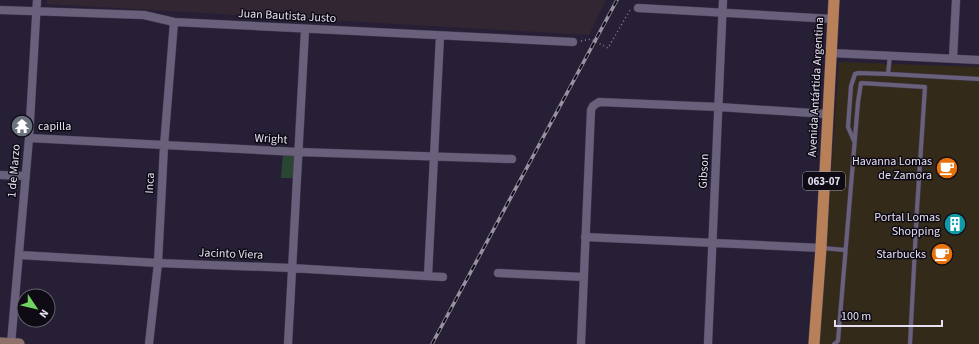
<svg xmlns="http://www.w3.org/2000/svg" width="979" height="344" viewBox="0 0 979 344" font-family="'Source Sans 3',sans-serif">
  <style>
    .commercial { fill: #332a1a }
    .industrial { fill: #332633 }
    .green { fill: #2a4633 }
    .lines { fill: none; stroke-linecap: round; stroke-linejoin: round }
    .service-casing { stroke: #433c50; stroke-width: 5 }
    .minor-casing { stroke: #433c50; stroke-width: 9 }
    .secondary-casing { stroke: #433c50; stroke-width: 12 }
    .primary-casing { stroke: #433c50; stroke-width: 12 }
    .path { stroke: #888195; stroke-width: 1.5; stroke-dasharray: 1 3; stroke-linecap: butt }
    .service { stroke: #69617c; stroke-width: 4 }
    .minor { stroke: #69617c; stroke-width: 8 }
    .secondary { stroke: #90706a; stroke-width: 11 }
    .primary { stroke: #b88059; stroke-width: 11 }
    .rail-casing { stroke: #9791a3; stroke-width: 3.5 }
    .rail { stroke: #0e0b15; stroke-width: 2; stroke-dasharray: 6; stroke-linecap: butt }
    .labels { text-anchor: middle; dominant-baseline: central; stroke-width: 3; stroke-linejoin: round; paint-order: stroke }
    .shield { fill: #0e0b15; stroke: #a4a0ae; stroke-width: 1 }
    .shield-label { font-size: 11px; font-weight: bold; fill: #e5e0f0 }
    .street-label { font-size: 12px; fill: #e5e0f0; stroke: #0e0b15 }
    .poi-label { font-size: 12px; fill: #e5e0f0; stroke: #0e0b15; text-anchor: end }
  </style>
  <rect width="100%" height="100%" fill="#271f36"/>
  <path class="commercial" d="M839 62 979 67V344H819Z"/>
  <path class="industrial" d="M47 0H606L589 35 47 4Z"/>
  <path class="green" d="M283 153 295 154 293 178H281Z"/>
  <g class="lines">
    <g class="service-casing">
      <path id="service" d="M888 74 979 79
        M854 141 848 127 851 86 855 74 858 73 888 74 890 55
        M822 248 845 250
        M834 344 838 341 858 102 861 83 925 87 917 209 910 344"/>
    </g>
    <g class="minor-casing">
      <path id="minor" d="M638 8 833 19
        M0 10 144 15 174 22 573 42
        M831 53 979 60
        M953 58 956 0
        M29 138 298 152 512 159
        M0 175 25 176
        M585 237 821 248
        M19 255 158 263 291 268 443 277
        M498 273 584 277
        M428 276 440 36
        M11 344 29 138 37 0
        M149 344 158 263 164 146 174 22
        M288 344 305 30
        M581 344 591 110 593 106 599 102 719 107 827 114
        M708 344 723 0"/>
    </g>
    <g class="secondary-casing">
      <path id="secondary" d="M0 343 19 344"/>
    </g>
    <g class="primary-casing">
      <path id="primary" d="M814 344 821 248 834 0"/>
    </g>
    <path class="path" d="M581 41 591 39 608 48 630 10 632 9"/>
    <use href="#service" class="service"/>
    <use href="#minor" class="minor"/>
    <use href="#secondary" class="secondary"/>
    <use href="#primary" class="primary"/>
    <g class="rail-casing">
      <path id="rail" d="M432 344 617 0"/>
    </g>
    <use href="#rail" class="rail"/>
  </g>
  <defs>
    <g id="temple-disc" transform="scale(1.15)"><circle r="9.5" fill="#6b7280" stroke="#0e0b15"/><path d="M0-6L5-2H3V0L6.5 2.5H4V6H1.5V3h-3V6H-4V2.5H-6.5L-3 0V-2H-5Z" fill="#fff"/></g>
    <g id="cafe-disc" transform="scale(1.15)"><circle r="9.5" fill="#e8710a" stroke="#0e0b15"/><path d="M-5.5-4.5H6V0H3Q3 3.5 0 3.5H-2.5Q-5.5 3.5-5.5 0ZM3-3.2v2h1.7v-2ZM-6 4.5H4V6H-6Z" fill="#fff"/></g>
    <g id="building-disc" transform="scale(1.15)"><circle r="9.5" fill="#0f9aa8" stroke="#0e0b15"/><path d="M-4-6H4V6H1V3H-1V6H-4ZM-2.5-4.3h1.7v1.8h-1.7ZM.8-4.3h1.7v1.8H.8ZM-2.5-1h1.7V.8h-1.7ZM.8-1h1.7V.8H.8Z" fill="#fff"/></g>
  </defs>
  <g fill-rule="evenodd">
    <use href="#temple-disc" x="22" y="126"/>
    <use href="#cafe-disc" x="947" y="168"/>
    <use href="#building-disc" x="955" y="224"/>
    <use href="#cafe-disc" x="942" y="254"/>
  </g>
  <g class="labels">
    <rect class="shield" x="803" y="172" width="42" height="18" rx="3"/>
    <g class="shield-label">
      <text x="824" y="181">063-07</text>
    </g>
    <g class="street-label">
      <text transform="translate(287 16) rotate(3)">Juan Bautista Justo</text>
      <text transform="translate(816 87) rotate(-87)">Avenida Antártida Argentina</text>
      <text transform="translate(271 139) rotate(3)">Wright</text>
      <text transform="translate(14 171) rotate(-85)">1 de Marzo</text>
      <text transform="translate(704 171) rotate(-87)">Gibson</text>
      <text transform="translate(150 183) rotate(-87)">Inca</text>
      <text transform="translate(231 254) rotate(2)">Jacinto Viera</text>
    </g>
    <g class="poi-label">
      <text x="38" y="126" text-anchor="start">capilla</text>
      <text x="932" y="161">Havanna Lomas<tspan x="932" dy="14">de Zamora</tspan></text>
      <text x="940" y="217">Portal Lomas<tspan x="940" dy="14">Shopping</tspan></text>
      <text x="926" y="254">Starbucks</text>
    </g>
  </g>
  <g transform="translate(36 308) rotate(125)"><circle r="19" fill="#0e0b15" stroke="#64606d"/>
  <path d="M0-3L7 15L0 10L-7 15Z" fill="#70d35f"/>
  <text y="-6" font-size="11" font-weight="bold" text-anchor="middle" fill="#e5e0f0">N</text>
  </g>
  <path d="M835 320v6h107v-6" fill="none" stroke="#e5e0f0" stroke-width="2"/>
  <text x="841" y="320" font-size="12" fill="#e5e0f0" stroke="#0e0b15" stroke-width="3" paint-order="stroke">100 m</text>
</svg>
